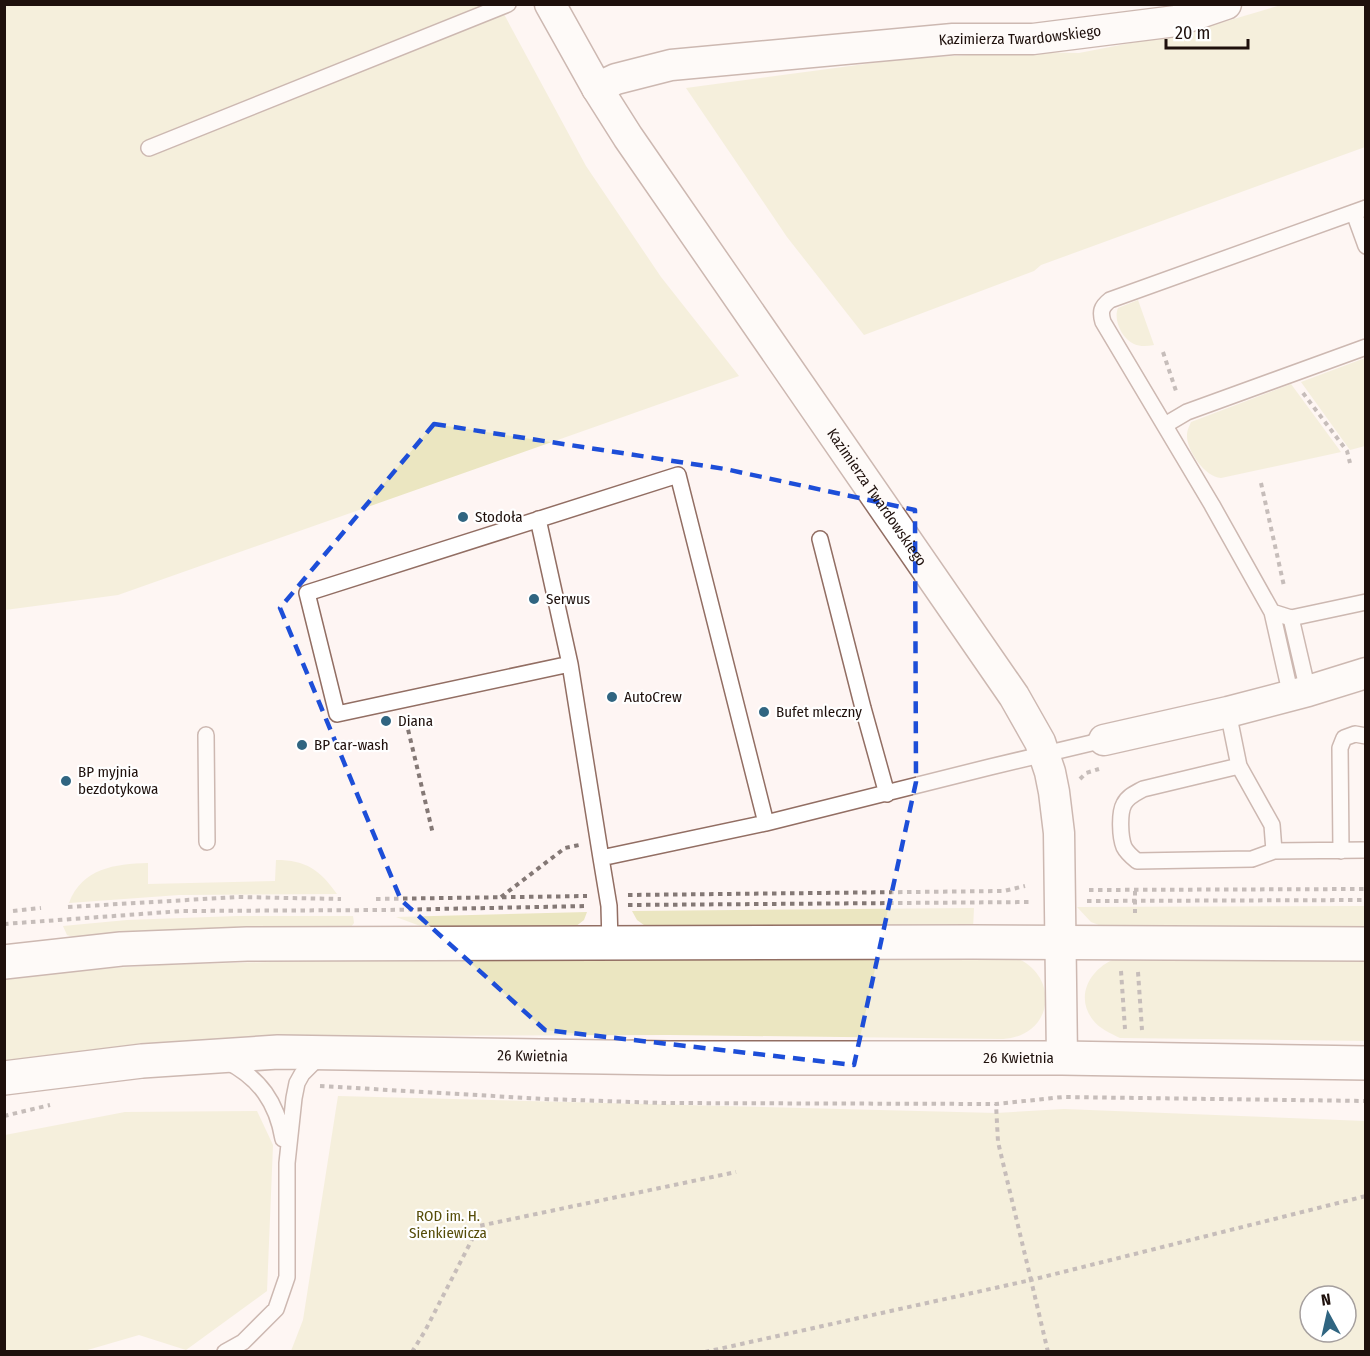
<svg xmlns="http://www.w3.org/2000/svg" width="1370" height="1356" viewBox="0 0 1370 1356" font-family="'Fira Sans Condensed',sans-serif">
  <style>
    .green { fill: #ebe6c1; fill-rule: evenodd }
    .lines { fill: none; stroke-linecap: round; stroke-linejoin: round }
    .service-casing { stroke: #926e63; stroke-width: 18 }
    .minor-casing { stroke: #926e63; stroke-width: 33 }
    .tertiary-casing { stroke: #926e63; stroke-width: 36 }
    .path { stroke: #847875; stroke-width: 4; stroke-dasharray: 4.5 4.5; stroke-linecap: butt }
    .service { stroke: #fff; stroke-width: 15 }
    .minor { stroke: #fff; stroke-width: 30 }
    .tertiary { stroke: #fff; stroke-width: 33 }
    .marked { fill: none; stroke: #1d4ed8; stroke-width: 4.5; stroke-dasharray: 12 8; stroke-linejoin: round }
    .poi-dot { fill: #306581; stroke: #fff; stroke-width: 2 }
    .labels { text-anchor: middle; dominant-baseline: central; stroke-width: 4.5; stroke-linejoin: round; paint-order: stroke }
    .street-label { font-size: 15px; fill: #1e100c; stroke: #fff }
    .poi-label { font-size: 15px; fill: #1e100c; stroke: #fff; text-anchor: start }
    .park-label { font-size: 15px; fill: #554c08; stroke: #fff }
  </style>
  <rect width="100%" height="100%" fill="#fef5f3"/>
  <path class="green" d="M4 5H499L586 166 661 277 739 376 118 595 5 610Z
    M1281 5H1365V147L1041 265 1034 271 864 335 787 237 686 88 903 59 1019 52 1079 53 1193 31Z
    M1138 300 1154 345C1147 346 1141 347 1134 344 1122 339 1113 320 1118 308Z
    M1365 358V446L1350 450 1301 382Z
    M1291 384 1341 452 1221 478C1205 477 1187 451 1187 436 1187 430 1189 427 1191 422Z
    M276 860C306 860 320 870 337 894L179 895 69 903C82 868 115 864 148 863V884L275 881Z
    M1365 906V931L1104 927 1091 922 1077 907Z
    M974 908 973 928H648L637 920 632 911Z
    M587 912 584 920 575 927H423L396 917Z
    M237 916H353L354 923 351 927 348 928 76 938 67 935 63 926 127 920Z
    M447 957H1014C1061 975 1054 1036 1003 1039L669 1035 255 1036 5 1062 4 978 34 973 160 965Z
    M1365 958V1041L1120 1038C1110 1033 1100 1029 1093 1020 1074 996 1091 968 1115 959Z
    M338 1096 996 1113 1064 1109 1365 1121V1351H291L303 1320ZM1310 1296H1346V1332H1310Z
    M257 1111 273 1145 267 1291 186 1350 139 1335 84 1351H5V1135L125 1112Z"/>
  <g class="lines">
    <g class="service-casing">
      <path id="service" d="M149 148 508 4
        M1354 213 1366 246
        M1165 425 1187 412 1366 347
        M538 519 570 664 601 858
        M820 539 863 708 887 794
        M1272 612 1291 618 1366 602
        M1291 618 1308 691
        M570 664 337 714 307 593 678 475 766 823
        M1291 696 1272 612 1212 505 1103 322C1100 312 1101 307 1110 300L1366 208
        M1228 712 1239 766 1143 789C1136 793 1128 796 1124 804 1119 813 1120 837 1124 847 1127 853 1132 857 1137 861L1252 859 1274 851 1366 850
        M206 735 207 842
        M1239 766 1272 825 1274 851
        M1341 851 1340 748 1344 738 1355 734 1366 736
        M610 943 609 906 601 858 766 823 990 767 1104 740
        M226 1061C260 1078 277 1103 283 1139
        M225 1352 243 1342 276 1309 287 1277V1163L294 1098 297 1083 302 1074 313 1063 324 1057"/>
    </g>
    <g class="minor-casing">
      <g id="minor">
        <path id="s1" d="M550 4 597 88 628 137 1014 696 1040 742 1050 772 1054 792 1059 833 1062 1058"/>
        <path id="s2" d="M597 88 616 79 671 65 953 39H1033L1176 21 1226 4"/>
        <path d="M1104 740 1228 712 1308 691 1366 673"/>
      </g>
    </g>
    <g class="tertiary-casing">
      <g id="tertiary">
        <path d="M4 962 121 949 247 944 973 942 1366 944"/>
        <path id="s3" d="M4 1078 142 1061 278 1052 668 1058H1062L1366 1063"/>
      </g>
    </g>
    <path class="path" d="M1163 352 1177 394
      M1303 393 1347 451 1350 463
      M1261 483 1284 586
      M406 721 433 834
      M1080 779 1086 773 1099 769
      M1089 890 1366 889
      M1135 891V913
      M628 895 1004 891 1025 886
      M501 897 565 848 579 845
      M376 899 587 896
      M1087 901 1366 900
      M628 905 1032 902
      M68 907 238 897 341 899
      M13 911 41 908
      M4 924 182 911 388 910 588 906
      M1121 971 1125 1029
      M1138 972 1142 1030
      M320 1086 545 1099 662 1103 996 1104 1063 1097 1366 1101
      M4 1116 50 1105
      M412 1352 425 1331 479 1226 736 1172
      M705 1352 1031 1280 998 1142 996 1104
      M1048 1352 1031 1280 1366 1196"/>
    <use href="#service" class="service"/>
    <use href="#minor" class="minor"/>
    <use href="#tertiary" class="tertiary"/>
  </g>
  <path d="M0 0H1370V1356H0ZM434 424 725 469 915 510 916 782 854 1065 545 1030 401 900 280 608Z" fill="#fef5f3" fill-opacity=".55" fill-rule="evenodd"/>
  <path class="marked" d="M434 424 725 469 915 510 916 782 854 1065 545 1030 401 900 280 608Z"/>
  <g class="poi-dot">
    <circle cx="463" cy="517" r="6"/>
    <circle cx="534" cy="599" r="6"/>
    <circle cx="612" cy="697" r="6"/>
    <circle cx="764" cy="712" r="6"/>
    <circle cx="386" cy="721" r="6"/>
    <circle cx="302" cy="745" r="6"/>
    <circle cx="66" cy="781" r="6"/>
  </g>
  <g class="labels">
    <g class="street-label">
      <text stroke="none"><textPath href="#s2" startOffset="428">Kazimierza Twardowskiego</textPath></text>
      <text stroke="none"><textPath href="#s1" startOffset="592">Kazimierza Twardowskiego</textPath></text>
      <text stroke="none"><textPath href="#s3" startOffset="530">26 Kwietnia</textPath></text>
      <text stroke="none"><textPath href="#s3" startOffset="1016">26 Kwietnia</textPath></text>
    </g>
    <g class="poi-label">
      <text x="475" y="517">Stodoła</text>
      <text x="546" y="599">Serwus</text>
      <text x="624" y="697">AutoCrew</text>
      <text x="776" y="712">Bufet mleczny</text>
      <text x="398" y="721">Diana</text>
      <text x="314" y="745">BP car-wash</text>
      <text x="78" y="772">BP myjnia<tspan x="78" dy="17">bezdotykowa</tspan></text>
    </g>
    <g class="park-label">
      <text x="448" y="1216">ROD im. H.<tspan x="448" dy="17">Sienkiewicza</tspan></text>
    </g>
  </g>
  <rect width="1370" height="1356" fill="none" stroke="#1e100c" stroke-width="12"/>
  <g transform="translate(1328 1314) rotate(352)"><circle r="28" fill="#ffffff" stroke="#a59f9e" stroke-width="1.5"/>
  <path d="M0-4.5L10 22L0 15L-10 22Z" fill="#306581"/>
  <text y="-9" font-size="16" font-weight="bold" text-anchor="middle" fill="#1e100c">N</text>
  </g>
  <path d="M1166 39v9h82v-9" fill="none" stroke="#1e100c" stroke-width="3"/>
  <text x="1175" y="39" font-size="18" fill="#1e100c" stroke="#ffffff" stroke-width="4.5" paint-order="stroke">20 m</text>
</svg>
